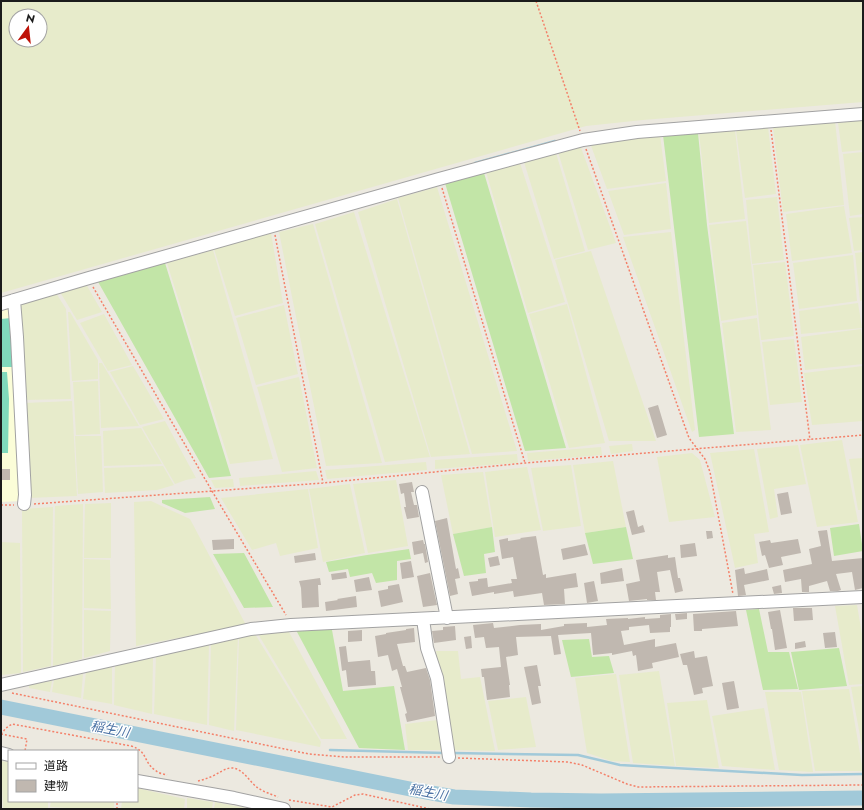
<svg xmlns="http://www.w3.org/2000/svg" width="864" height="810" viewBox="0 0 864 810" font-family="Jost,'Noto Sans JP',sans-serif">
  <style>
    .education { fill: #fbfdd8 }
    .farmland { fill: #e7ebcb; fill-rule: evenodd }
    .grass { fill: #c2e5a7 }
    .pitch { fill: #80d9bc }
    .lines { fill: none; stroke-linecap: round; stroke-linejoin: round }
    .stream { stroke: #a1c9d9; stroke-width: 2.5 }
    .river { stroke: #a1c9d9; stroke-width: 15 }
    .building { fill: #c0b8b0 }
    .minor-casing { stroke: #a2a2a2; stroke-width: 14 }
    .path { stroke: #f48069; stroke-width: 1.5; stroke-dasharray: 2 2; stroke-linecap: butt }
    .minor { stroke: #fff; stroke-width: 12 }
    .labels { text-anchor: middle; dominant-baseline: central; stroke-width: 3; stroke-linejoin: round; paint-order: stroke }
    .water-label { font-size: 13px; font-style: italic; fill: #4c73a5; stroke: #fff }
  </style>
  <rect width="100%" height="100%" fill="#ece9e0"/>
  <path class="education" d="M9 309 12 312 21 501 1 502V311Z"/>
  <path class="farmland" d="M1 1H863V102L643 120 586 126 1 293ZM16 16H40V40H16Z
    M863 120V150L842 152 838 123Z
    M835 121 844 205 783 212 773 126Z
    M768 127 776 194 745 198 736 130Z
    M735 130 745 219 709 223 699 133Z
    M660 135 666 181 607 189 590 143Z
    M580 145 616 243 588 250 558 152Z
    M863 152V214L850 216 843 154Z
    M556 153 585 251 554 259 524 162Z
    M520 163 565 302 528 313 486 172Z
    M666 183 671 229 624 235 608 191Z
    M437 187 517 451 472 454 398 198Z
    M777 197 784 260 752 264 746 200Z
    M397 199 470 454 431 457 358 212Z
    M844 206 852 253 792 261 786 214Z
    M354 212 430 457 385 462 315 224Z
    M863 217V250L854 251 849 218Z
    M746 221 757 315 721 321 709 225Z
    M313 224 382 463 326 466 279 232Z
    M671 232 695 430 692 432 623 237Z
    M271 233 283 303 235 316 214 249Z
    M213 250 273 459 230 464 167 263Z
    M591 251 656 441H609L555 260Z
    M863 252V300L860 301 855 253Z
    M853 255 857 301 799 309 793 263Z
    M785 262 794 336 761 340 753 265Z
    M86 284 102 312 77 320 60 292Z
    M56 293 66 309 71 399 24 400 19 304Z
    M858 303 862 328 801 334 799 311Z
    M567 304 605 443 569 448 529 314Z
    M284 305 298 374 256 385 236 318Z
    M68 312H70L98 360V379L72 381Z
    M104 314 132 365 108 371 80 323Z
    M757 318 771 430 736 432 722 323Z
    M861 329 863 343V364L805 370 801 337Z
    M794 339 802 402 770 405 762 342Z
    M99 363H102L139 426 101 428Z
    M133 366 164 419 140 425 110 372Z
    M863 366V421L812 425 804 373Z
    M299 377 317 468 282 472 257 387Z
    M98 381 100 434 76 435 73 382Z
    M72 401 77 496 28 498 24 403Z
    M165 421 196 478 186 480 175 484 142 427Z
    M141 428 162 464 104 466 103 431Z
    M75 436H101L103 492 78 494Z
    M842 440 858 522 817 527 800 445Z
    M632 444 633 451 611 454 609 446Z
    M798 445 806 484 774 489 778 517 770 519 757 449Z
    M601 447 602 455 528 461 527 453Z
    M754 449 769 532 754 534 758 563 735 568 710 453Z
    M692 453 700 460 715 517 669 522 657 457Z
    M517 454 518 463 435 469V460Z
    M863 458V510H858L849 459Z
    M613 461 626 527 585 533 573 465Z
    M426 462 427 470 327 479 325 470Z
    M571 465 581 526 543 531 531 468Z
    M163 466 174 485 157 490 105 493 104 468Z
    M527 467 541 530 495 537 485 472Z
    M316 471 319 480 240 486 239 478Z
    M483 472 492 527 453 534 441 475Z
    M233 479 234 487 215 488 211 480Z
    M396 480 408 546 368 553 353 484Z
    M350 484 365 553 323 562 309 489Z
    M308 489 318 548 280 556 276 543 252 550 221 498Z
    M151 501 190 519 246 625 136 646 134 502Z
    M111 503V558H84L85 504Z
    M83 504 82 659 53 666 55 506Z
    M53 507 51 666 23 672 22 509Z
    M1 542 20 543 21 673 1 675Z
    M84 559 110 560 111 609 84 608Z
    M857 605 863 640V684L849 685 835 606Z
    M84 610 111 611 110 651 84 658Z
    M289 632 347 739H321L258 634Z
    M255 634 321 742 320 747 236 730 239 637Z
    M238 637 234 731 209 725 211 642Z
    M209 643 207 725 154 714 156 656Z
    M436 651H458L461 679 480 677 495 751 453 750Z
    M153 658 152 714 114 705 115 665Z
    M112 667V704L83 699 86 672Z
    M659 671 675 766 633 763 619 675Z
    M83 674 81 698 52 692 54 680Z
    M616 674 630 762 611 761 587 753 575 678Z
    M52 681 50 692 29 688V684Z
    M863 686V752L851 687Z
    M849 689 863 771H815L802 691Z
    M765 692H801L813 772 779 770Z
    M526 697 536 747 498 750 488 701Z
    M707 700 719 768 676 766 667 703Z
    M764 708 775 770 722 766 712 716Z
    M438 720 443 750H408L405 724Z
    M1 761 9 762V801H48V809H3Z
    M137 788 185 799 184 809H121L122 801H137Z
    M187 798 213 802 212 809H187Z
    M51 801H114V809H83L50 807Z
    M215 802 251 809H214Z"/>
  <path class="grass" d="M698 133 707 225 734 434 699 437 663 135Z
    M484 173 566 448 525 451 445 183Z
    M165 263 231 476 209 478 97 280Z
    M210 497 215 509 185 513 162 503V500Z
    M859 524 863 551 834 556 830 528Z
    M492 527 495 552 484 554 486 573 464 576 453 534Z
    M626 527 633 559 593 564 585 533Z
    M409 549 411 559 397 561V580L376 583 372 573 350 577 348 569 329 572 326 562 367 555Z
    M244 553 273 607 244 608 213 554Z
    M759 609 768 652H789L798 689 763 690 746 610Z
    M296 630H332L343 691 394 686 405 750 359 748Z
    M589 639 592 657 609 656 614 673 571 677 562 640Z
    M839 648 847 686 799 690 791 652Z"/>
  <path class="pitch" d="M11 318 14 367H1V319Z
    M1 372H7L9 399 8 453H1Z"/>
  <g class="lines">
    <path class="stream" d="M475 163 555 141
      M330 750 444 753
      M453 753 578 755 620 765 802 775 863 774"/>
    <path class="river" d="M1 707 415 790 454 797 531 800 601 801 863 798"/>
  </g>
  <path class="building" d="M658 405 667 435 657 438 648 408Z
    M1 469H10V480H1Z
    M412 482 414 492H411L414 505H417L419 517 407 519 404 507H406L404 493 401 494 399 484Z
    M788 492 792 513 781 515 777 494Z
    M634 510 638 527 643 525 645 532 632 535 626 512Z
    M447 518 456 569 458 568 460 578 455 579 458 594 450 596 435 521Z
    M827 530 832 561 863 558V588L855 590 852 572 836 574 841 590 838 591H830L827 581 809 586V592H802L801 579 785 582 783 570 812 564 809 549 821 546 818 531Z
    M706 531H712L713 538 707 539Z
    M536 536 543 575 546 574V578L576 573 578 587 564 589 565 604 544 605 542 593 514 597 513 591 494 594V592L472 596 469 582 478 581V579L487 578 488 587 512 583 511 579H517L513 557 502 559 499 540 508 538V541L521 539 520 538Z
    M234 539V549L213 550 212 540Z
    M798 539 801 553 781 557 783 565 769 568 765 555 762 556 759 542 770 540 771 543Z
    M423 540 424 544H425L428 562 425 563 423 553 414 555 412 542Z
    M695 543 697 556 681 558 680 545Z
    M585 544 588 555 563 560 561 549Z
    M315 553 316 560 295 563 294 556Z
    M668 555V558L675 557 678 578H680L683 591 675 593 670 570 657 572 660 592H655L656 600H647V599L629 601 626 584 640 581 636 560Z
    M498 556 500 565 490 567 488 558Z
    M411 561 414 577 402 579 400 563Z
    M622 568 624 581 601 584 600 573Z
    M744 568 745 574 767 569 769 580 744 585 746 595 738 596 735 570Z
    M346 572 347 578 332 580 331 574Z
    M430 573 437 605 423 607 417 576Z
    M369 577 372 590 356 592 354 580Z
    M320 578 321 585H318L319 607 302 608 301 588 299 581Z
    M594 581 598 601 587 603 584 583Z
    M399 584 403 602 381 607 378 591 388 589V586Z
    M781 585 782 593 774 594 772 587Z
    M356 596 357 607 326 611 325 602 338 600 337 599Z
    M793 608H812L813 620 794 621Z
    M780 610 787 648 775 650 772 629H771L768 612Z
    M736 611 738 626 702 629V631H694L693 614Z
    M687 613V619L676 620 675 614Z
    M671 614V627H670V632L650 633 649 625 629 627V630L621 631 624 645 655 639V647L676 643 679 657 652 663 653 668 638 671 636 655 633 656 632 651 612 655V653L593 655 591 633 558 635 561 654 554 655 551 636 516 637 518 655 506 657 510 685H509L510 697 487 700 484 677H482L481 669 501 667 499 647 486 648 484 637 475 638 473 625 493 623 494 628 520 625 541 624V630L564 626V624L587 623V627L607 625 606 619 628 618V619L645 617V619L660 618V615Z
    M455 626 456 640 434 643 432 631 443 630V627Z
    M414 628 415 642 397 644 403 666H405L407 672 426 668 430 680 435 716 407 722 405 714 407 713 400 687H402L397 669 392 671 388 655 378 657 375 636 386 634V633L406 630V629Z
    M362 630V641L348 642V631Z
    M835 632 837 647 825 648 823 633Z
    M471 636 472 648 466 649 464 637Z
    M805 641 806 647 795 649V643Z
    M346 646 348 662 370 660 371 671H375L376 685 348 687 346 670 342 671 339 647Z
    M694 651 695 658 707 656 713 686 702 688 703 693 694 695 687 665H683L680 654Z
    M537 665 541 686H538L541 703 532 705 524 667Z
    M734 681 739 708 727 710 722 683Z"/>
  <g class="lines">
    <g class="minor-casing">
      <path id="minor" d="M14 300 17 337 25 495 24 504
        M1 304 89 278 439 179 583 140 637 132 863 114
        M422 492 447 618
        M423 619 427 648 437 678 449 757
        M1 685 251 629 291 625 863 597
        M1 753 9 755
        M137 781 234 798 284 809"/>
    </g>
    <path class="path" d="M536 1 580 131
      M771 130 810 440
      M586 149 689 438 705 459 710 472 733 594
      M442 188 525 463
      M275 235 323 483
      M93 287 212 491 286 615
      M34 504 323 483 525 463 863 435
      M1 505H14
      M12 693 309 754 345 757H440
      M1 734 6 728 12 724 131 746C148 751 143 762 155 770 158 773 163 774 167 775
      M1 734 27 739 25 751
      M458 758 568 762 582 765 627 784 638 787 863 785
      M198 781C203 780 208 778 213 776 219 773 224 769 230 768 243 767 249 782 258 788 264 792 271 794 278 797
      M289 800 332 807 355 795 363 794 430 809
      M117 809V801"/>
    <use href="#minor" class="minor"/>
  </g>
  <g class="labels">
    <g class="water-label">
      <text transform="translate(110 729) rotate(11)">稲生川</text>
      <text transform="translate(428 792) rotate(11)">稲生川</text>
    </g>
  </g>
  <rect width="864" height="810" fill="none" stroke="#1b1b1b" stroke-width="4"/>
  <rect x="8" y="750" width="130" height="52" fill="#ffffff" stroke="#a4a4a4"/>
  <rect x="16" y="763" width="20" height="6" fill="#ffffff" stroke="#a4a4a4"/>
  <text x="44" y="770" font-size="12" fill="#1b1b1b">道路</text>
  <rect x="16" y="780" width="20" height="12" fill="#c0b8b0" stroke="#a4a4a4"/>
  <text x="44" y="790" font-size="12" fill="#1b1b1b">建物</text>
  <g transform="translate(28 28) rotate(15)"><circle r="19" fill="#ffffff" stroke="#a4a4a4"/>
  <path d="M0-3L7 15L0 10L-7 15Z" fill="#be1207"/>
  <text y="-6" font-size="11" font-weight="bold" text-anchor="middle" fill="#1b1b1b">N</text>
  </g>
</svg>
